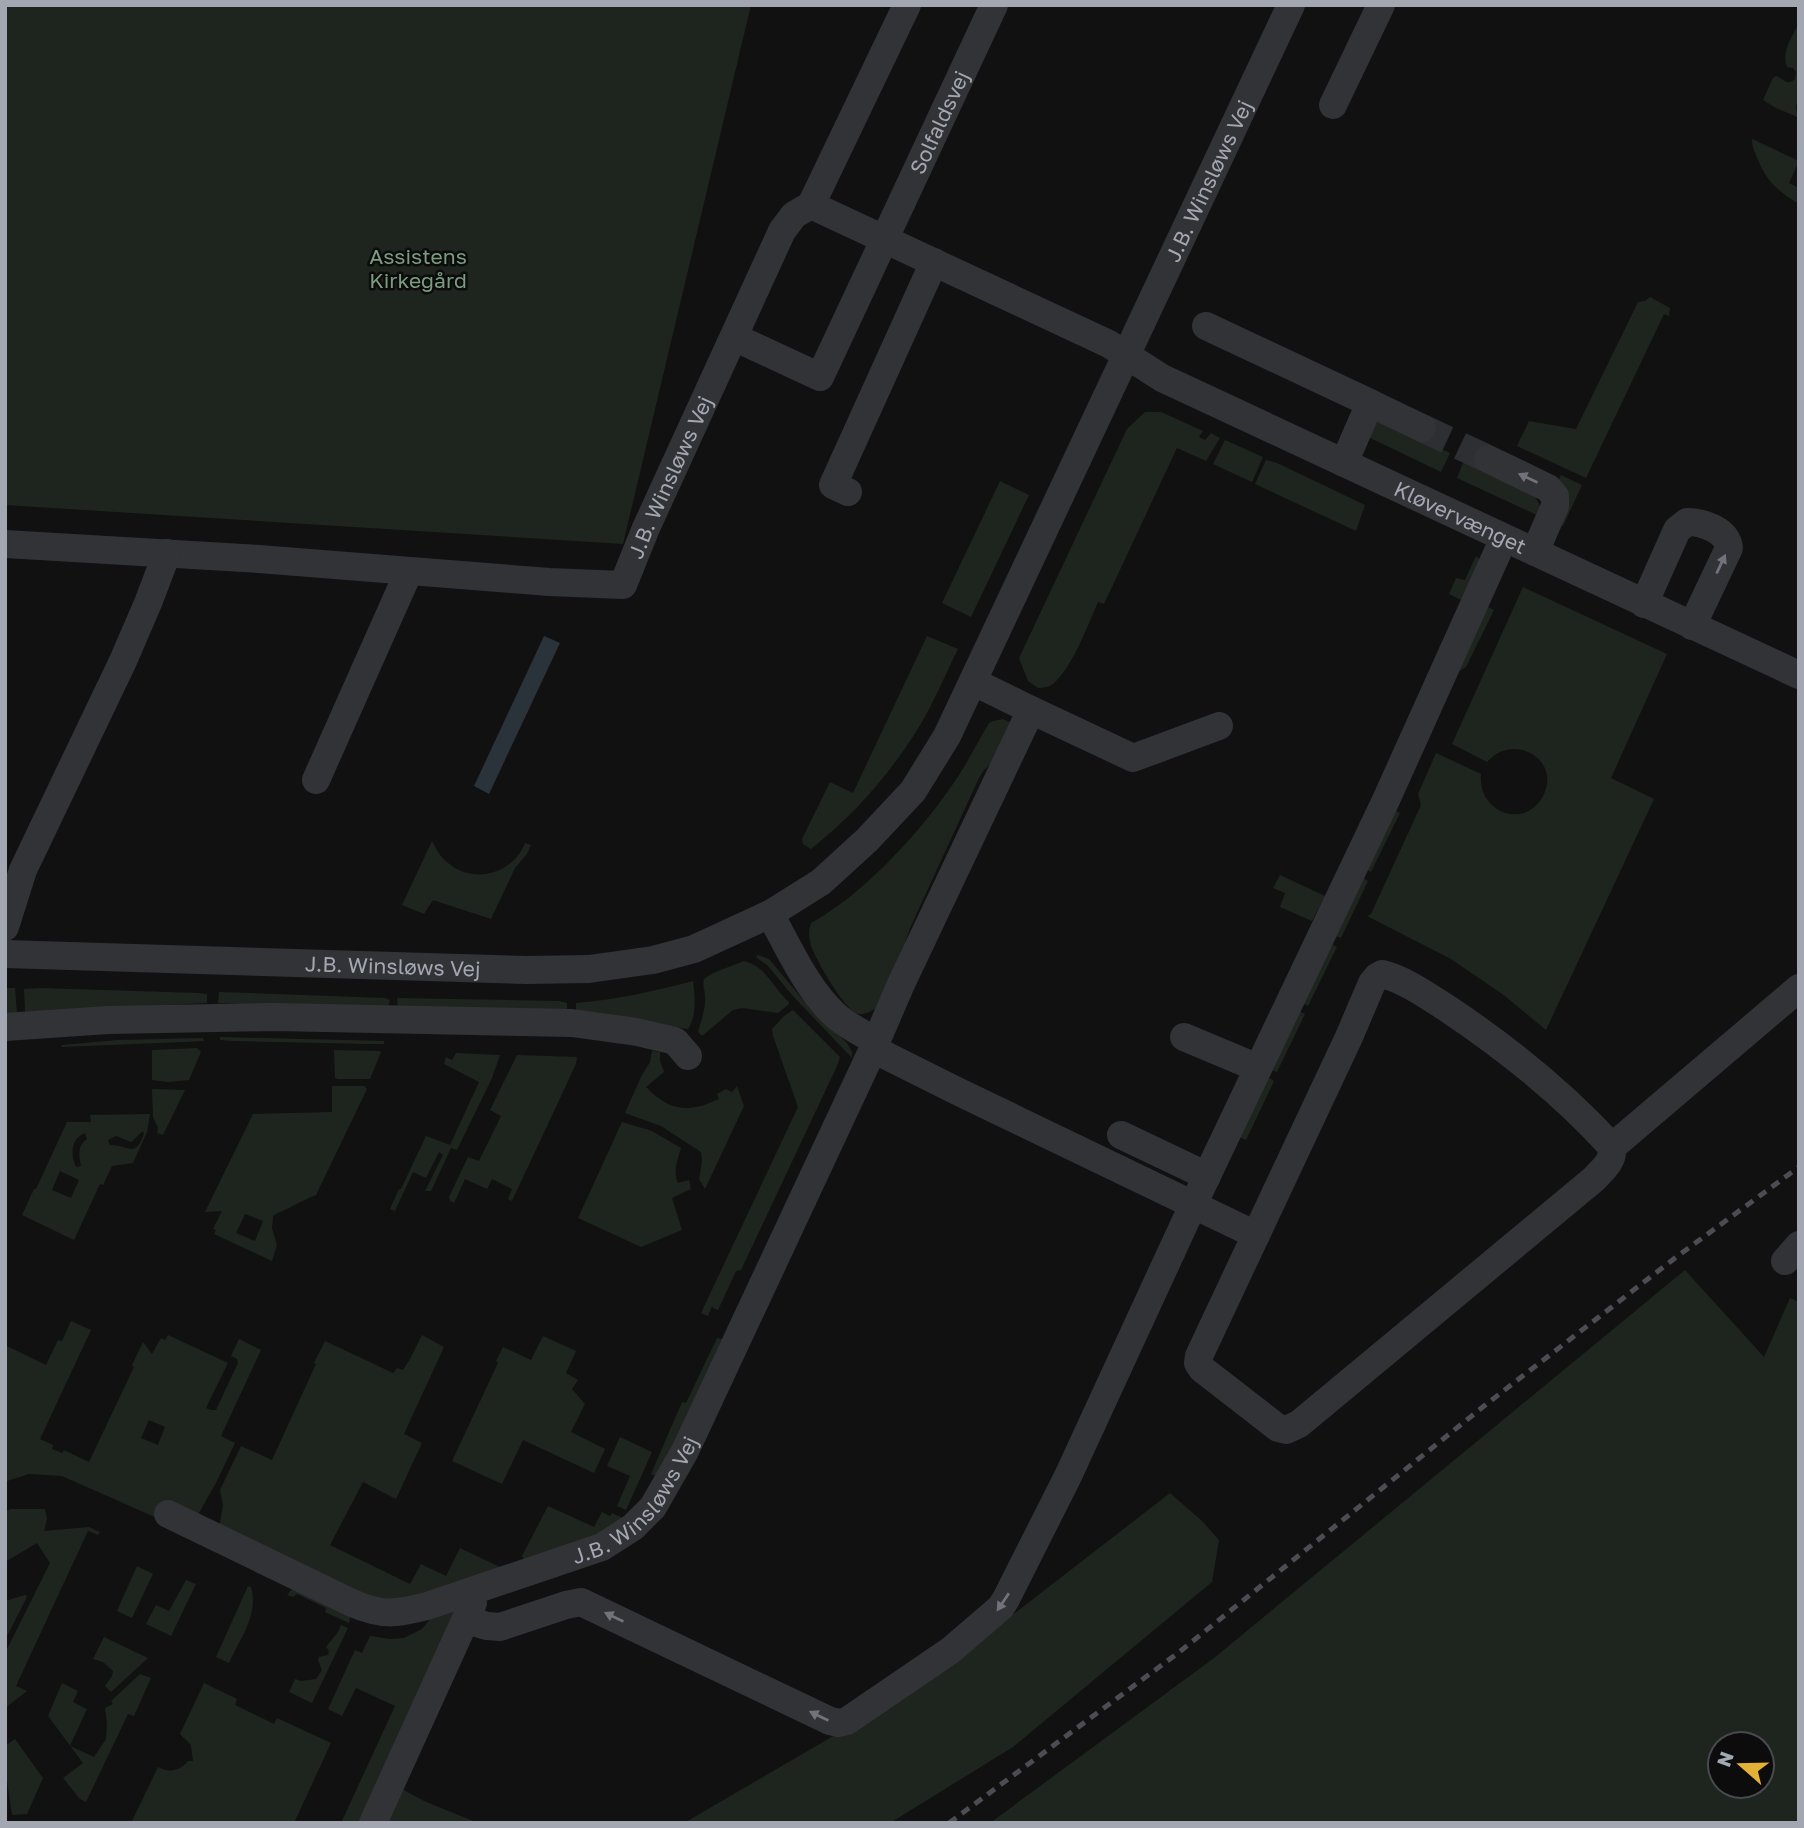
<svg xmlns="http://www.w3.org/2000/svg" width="1804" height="1828" viewBox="0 0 1804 1828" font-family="'Golos Text',sans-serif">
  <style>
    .green { fill: #1e251f; fill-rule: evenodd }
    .water { fill: #2b333a }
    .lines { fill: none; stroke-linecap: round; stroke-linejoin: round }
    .minor-tunnel { stroke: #2e2f32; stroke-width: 28; stroke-dasharray: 28 14; stroke-linecap: butt }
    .minor { stroke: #323337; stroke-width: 28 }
    .rail { stroke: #4b4d52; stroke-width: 5; stroke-dasharray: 9 7; stroke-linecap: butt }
    .oneway { fill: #70737b }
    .labels { text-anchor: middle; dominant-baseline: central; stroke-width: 5; stroke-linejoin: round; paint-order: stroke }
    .street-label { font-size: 21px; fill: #a3a7b2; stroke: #0c0c0d }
    .park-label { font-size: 21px; fill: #7b9c7f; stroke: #0c0c0d }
  </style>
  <rect width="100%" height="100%" fill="#111112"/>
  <path class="green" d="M5 5H751L623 544 5 505Z
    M1799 23V101C1795 105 1795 109 1798 113L1797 117 1776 108 1763 100 1773 78 1776 76C1783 78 1787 87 1795 79L1796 72 1793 68 1787 67C1781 52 1792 37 1799 23Z
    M1752 139 1799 161 1789 183 1799 188V204C1775 189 1766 181 1756 155 1753 149 1752 145 1752 139Z
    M1650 297 1670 308 1669 316 1664 314 1586 478 1517 446 1529 421 1576 429 1638 302 1645 301Z
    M1145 412H1161L1203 431 1199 437 1205 440 1211 433 1220 438 1206 461 1177 448 1104 604 1098 602C1088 625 1072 668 1053 684 1049 687 1043 688 1038 688L1028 681 1019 658 1127 429Z
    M1378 421 1450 453 1441 472 1366 436Z
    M1225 440 1263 457 1252 482 1213 464Z
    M1266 460 1277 463 1365 505 1356 531 1255 484Z
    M1464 460 1533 492 1543 512 1541 517 1457 478Z
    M1561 475 1582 485 1563 526 1557 523V483Z
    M1000 481 1029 495 971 617 942 603Z
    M1476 556 1480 560 1461 600 1449 594 1456 578 1465 580Z
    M1523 587 1667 654 1611 778 1654 799 1546 1030 1505 996 1451 959 1367 916 1371 914 1421 805 1418 794 1436 753 1481 774C1477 813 1527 831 1544 794 1560 759 1514 732 1487 762L1452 744Z
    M1486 606 1494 610 1466 667 1456 673Z
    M927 636 958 649C945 675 934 702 919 727 890 774 854 815 811 849L803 844 802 839 830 782 853 793Z
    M1003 719 1010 722 1014 726 994 761 984 770 979 778 910 928 900 959 875 1009C871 1011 864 1015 859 1014 845 1012 816 959 811 946 809 938 808 931 811 923 860 897 919 834 950 788 965 768 976 745 989 723L993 721Z
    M1392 809 1400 813 1371 872 1364 868Z
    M432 841C436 849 441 858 448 863 474 885 513 874 525 843L531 845 527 854 515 868 491 919 433 900 424 914 402 905Z
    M1280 875 1325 896 1312 921 1280 907 1285 893 1273 888Z
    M1361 877 1368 881 1341 938 1333 935Z
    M1330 944 1337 947 1308 1006 1302 1003Z
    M758 955 769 959 804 1001 847 1043 852 1052V1058L792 995 768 966 756 957Z
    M744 961C767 967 773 988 789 1002V1004L778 1013 742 1008 733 1010 702 1036 698 1032C701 1021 706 1008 705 996 705 989 702 986 704 979L713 973Z
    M693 981C695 997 697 1015 688 1029L576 1014V1003C615 1000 655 991 693 981Z
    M5 988H15L17 1014H5Z
    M41 988 199 993 207 994V1003L25 1012 24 989Z
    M219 992 385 998 390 1000 388 1007 218 1003Z
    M397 998 559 1001 567 1003V1012L398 1008Z
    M793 1010 840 1057 837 1066 741 1270 736 1271 718 1310 713 1308 712 1306 708 1316 701 1313 798 1107 773 1036 772 1029 784 1016Z
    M1298 1011 1305 1014 1277 1072 1270 1069Z
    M220 1037 384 1041V1044H368L231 1041 220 1040Z
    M203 1038 204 1041 184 1042 61 1047 62 1045 118 1040Z
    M197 1048 201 1052 189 1080 168 1082 152 1080V1050Z
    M334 1050 380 1051 381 1052 370 1079H338L335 1078Z
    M652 1051 660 1052V1061L664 1072 646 1087C670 1112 689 1113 719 1099L717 1094 726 1089 732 1092 737 1086 744 1106 705 1189 699 1179 702 1161 701 1152 661 1126 625 1113 641 1077 650 1062Z
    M456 1053 500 1055 492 1078 457 1150 451 1148 431 1191H425L443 1155 439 1152 426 1178 413 1172 395 1211 390 1209 399 1189H401L426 1136 450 1145 479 1082 444 1064 446 1057 452 1060Z
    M517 1055 577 1057 576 1064 512 1201 508 1199 512 1189 492 1179 487 1189 465 1179 454 1203 450 1201 449 1197 468 1157 479 1161 501 1116 490 1110Z
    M1268 1077 1274 1081 1246 1140 1239 1137Z
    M332 1086H364L367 1089 316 1195C306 1199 298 1203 289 1208 283 1211 278 1212 273 1216L272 1228 277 1245 272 1261 214 1234 216 1230 213 1229 222 1211 205 1212 253 1114 332 1112ZM245 1214 263 1221 255 1241 236 1233Z
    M152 1089 185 1090 163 1135 157 1133 158 1128 153 1117Z
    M150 1114 147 1132 133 1163 112 1166 103 1185 100 1184 74 1240 22 1215 34 1189H36L67 1122H91L90 1115ZM143 1131 144 1134C135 1159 129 1145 110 1145L108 1140 116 1136 131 1142ZM85 1133 87 1139C77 1146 79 1155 81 1166L76 1167C70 1155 71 1138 85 1133ZM60 1171 79 1180 71 1198 52 1190Z
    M622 1122 652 1131 681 1148C677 1161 673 1171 678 1183L689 1180 691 1189 672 1198 682 1230 641 1247 578 1218Z
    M1685 1270 1764 1357 1790 1298 1799 1302V1823H990L1214 1658ZM1762 1744V1786H1720V1744Z
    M71 1321 91 1330 40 1439 53 1445 52 1449 62 1453 64 1450 89 1462 134 1367 132 1365 143 1342 152 1354 161 1338 165 1340 168 1335 228 1363 206 1408 211 1410H216L238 1363 237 1359 231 1356 239 1339 261 1350 221 1436 235 1443 216 1483 196 1518H157L62 1476 29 1474 7 1481 5 1478V1345L46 1365 58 1340 62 1341ZM149 1420 165 1427 158 1445 141 1438Z
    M422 1335 444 1347 404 1434 422 1443 396 1499 363 1482 330 1545 410 1584 421 1564 446 1576 460 1548 504 1569 487 1577 383 1603 219 1529 223 1505 220 1490 241 1446 272 1460 316 1364 314 1363 325 1341 393 1373 397 1368 403 1370 410 1359Z
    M543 1336 576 1351 566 1373 578 1380 572 1389 585 1404 571 1432 605 1449 594 1473 523 1440 502 1484 452 1461 498 1363 496 1361 503 1347 531 1360Z
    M717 1338 722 1339 658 1477 651 1474 682 1402 686 1403Z
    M620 1437 652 1452 626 1510 617 1506 630 1476 607 1466Z
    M1170 1493 1202 1521 1219 1540 1212 1582 1013 1747 890 1823H684L926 1682Z
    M548 1506 594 1527 602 1512 610 1516 612 1513 627 1520 595 1536 525 1560 522 1556Z
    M10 1509H45L47 1519 44 1531 89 1527 100 1532 98 1535 88 1531 16 1686 27 1691 5 1708V1653L50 1563 37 1543 5 1562V1512Z
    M137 1566 153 1574 132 1618 117 1611Z
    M186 1580 196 1584 171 1636 146 1624 156 1605 169 1611Z
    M248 1586 251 1587C259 1614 240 1639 229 1663L216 1657Z
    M293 1588 351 1612 349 1623 325 1612 326 1608 297 1594 293 1597 287 1595Z
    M25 1595 27 1596 26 1599 5 1640V1601Z
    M459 1609 363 1823H341L395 1706 356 1688 342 1716 328 1709 355 1650 362 1653 370 1636 390 1639 404 1638 422 1629 430 1619Z
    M341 1625 348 1628 312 1703 289 1692 295 1679 301 1681 316 1679 322 1670 318 1660 319 1657 328 1655 329 1651 326 1647 338 1632Z
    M104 1637 148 1658 111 1692 105 1686 112 1676 113 1671 103 1662 93 1659Z
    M140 1674 151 1678 134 1716 128 1714 86 1802 80 1799 63 1778 83 1763 48 1716 62 1683 78 1691 73 1702 87 1709 70 1746 94 1757 106 1739 107 1722 105 1708 113 1704 111 1701Z
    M204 1683 237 1699 235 1705 274 1724 277 1718 331 1743 294 1823H131L158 1767C169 1773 180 1771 188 1761H193L191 1745 180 1734Z
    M15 1739 43 1778 27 1814 12 1815 5 1767V1746Z
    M402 1789 424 1801 478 1823H386Z"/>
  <path class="water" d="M544 636 560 643 489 794 474 786Z"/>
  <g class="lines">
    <path class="minor-tunnel" d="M1422 428 1488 459"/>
    <g class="minor">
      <path d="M1333 105 1381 5"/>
      <path id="s1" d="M811 205 1109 344 1162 378 1799 675"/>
      <path d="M811 205 907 5"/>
      <path d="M1206 326 1370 403"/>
      <path id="s2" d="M734 337 820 377 994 5"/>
      <path d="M1488 459 1548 488 1555 496V506L1535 552"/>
      <path d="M1344 463 1370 403 1422 428"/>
      <path d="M848 492 833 485 934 262"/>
      <path id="s3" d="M5 544 259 559 549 582 623 585 646 528 782 231 794 215 811 205"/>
      <path d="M1644 604 1677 530 1687 522C1703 522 1727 530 1729 548L1692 626"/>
      <path d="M1031 710 1133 758 1219 726"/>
      <path d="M316 780 409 571"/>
      <path d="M770 914C789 948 806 988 835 1015 847 1026 862 1033 876 1041"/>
      <path d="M5 927 23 870 123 661 148 603 167 553"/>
      <path id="s4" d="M5 954 526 970 589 969 653 960 694 949 770 914 821 882 867 840 913 791 947 736 1291 5"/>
      <path d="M1382 974C1404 979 1429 997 1448 1009 1508 1049 1563 1093 1612 1147 1614 1161 1603 1169 1594 1179L1299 1424 1286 1430 1278 1428 1202 1369 1198 1363 1199 1356 1349 1037 1372 983 1377 977Z"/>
      <path d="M5 1027 108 1020 275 1017 572 1023 637 1032 675 1041 688 1056"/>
      <path d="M1184 1037 1258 1068"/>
      <path d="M873 1049 959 1092 1256 1235"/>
      <path d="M1121 1135 1207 1176"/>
      <path d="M1612 1147 1799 988"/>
      <path d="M1785 1261 1799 1245"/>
      <path id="s5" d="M168 1514 352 1603C382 1616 396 1614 427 1606L602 1547 633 1527 653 1507 685 1451 873 1049 901 984 1031 710 974 682"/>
      <path d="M466 1620 487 1626 500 1627 566 1605 581 1602 830 1721 839 1723 847 1721 951 1650 1001 1607 1006 1599 1068 1476 1193 1205 1386 800 1504 538"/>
      <path d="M373 1823 473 1603"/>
    </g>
    <path class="rail" d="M949 1823 1178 1653 1484 1406 1675 1258 1799 1167"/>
  </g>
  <defs><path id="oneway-solid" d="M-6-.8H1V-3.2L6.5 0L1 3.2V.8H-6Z" transform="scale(1.75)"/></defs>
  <g class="oneway">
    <use href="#oneway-solid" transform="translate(1528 478) rotate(-155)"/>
    <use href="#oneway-solid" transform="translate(1721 564) rotate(-65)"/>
    <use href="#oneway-solid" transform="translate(1003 1602) rotate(124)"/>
    <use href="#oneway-solid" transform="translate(614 1617) rotate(-154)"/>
    <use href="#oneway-solid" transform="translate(819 1716) rotate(-154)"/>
  </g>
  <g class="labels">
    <g class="street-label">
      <text stroke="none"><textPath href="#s2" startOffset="376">Solfaldsvej</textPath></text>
      <text stroke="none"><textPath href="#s4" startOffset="1643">J.B. Winsløws Vej</textPath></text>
      <text stroke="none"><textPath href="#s3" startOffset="737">J.B. Winsløws Vej</textPath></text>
      <text stroke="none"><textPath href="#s1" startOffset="721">Kløvervænget</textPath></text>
      <text stroke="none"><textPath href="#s4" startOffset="388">J.B. Winsløws Vej</textPath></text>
      <text stroke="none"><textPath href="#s5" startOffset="523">J.B. Winsløws Vej</textPath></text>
    </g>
    <g class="park-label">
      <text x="418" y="256">Assistens<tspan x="418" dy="24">Kirkegård</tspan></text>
    </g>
  </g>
  <rect width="1804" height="1828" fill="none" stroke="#a3a7b2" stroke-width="14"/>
  <g transform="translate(1741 1765) rotate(290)"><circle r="33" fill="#0c0c0d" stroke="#484a4f" stroke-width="2"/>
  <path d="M0-5L12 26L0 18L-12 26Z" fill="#e3b038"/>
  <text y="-10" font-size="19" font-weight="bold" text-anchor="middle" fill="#a3a7b2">N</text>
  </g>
</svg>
